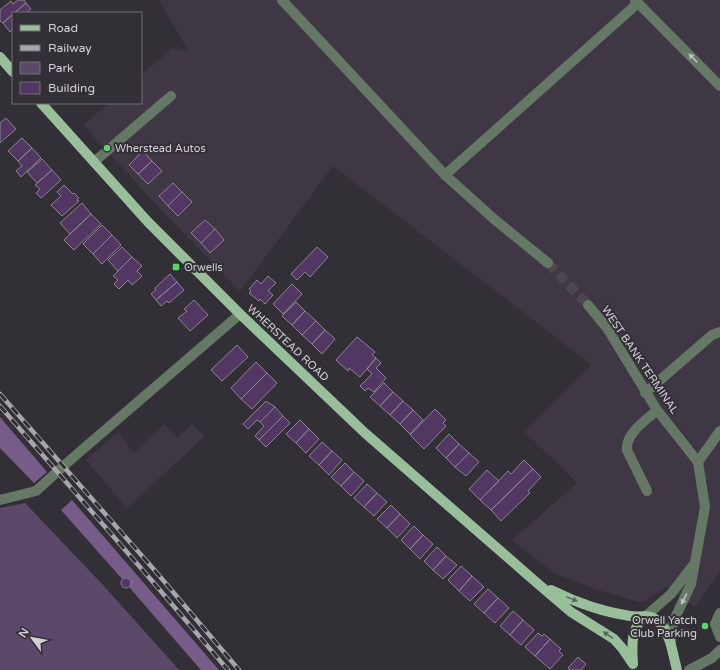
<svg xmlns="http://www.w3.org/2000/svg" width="720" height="670" viewBox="0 0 720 670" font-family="'Varela Round',sans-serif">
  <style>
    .built { fill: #3f3744 }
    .green { fill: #5c496a }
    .forest { fill: #775c8a }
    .building { fill: #513761; stroke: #8a858e }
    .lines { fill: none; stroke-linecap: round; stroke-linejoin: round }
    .minor-tunnel { stroke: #4b474f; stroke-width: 10; stroke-dasharray: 10 5; stroke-linecap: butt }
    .minor { stroke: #657866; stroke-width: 10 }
    .major { stroke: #98be9a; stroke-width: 10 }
    .rail-casing { stroke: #a8a5ab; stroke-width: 4.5 }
    .rail { stroke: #332f37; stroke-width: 3; stroke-dasharray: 9; stroke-linecap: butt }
    .oneway { fill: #c2c3c4 }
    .oneway2 { fill: #5b685f }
    .poi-dot { fill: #5cd56d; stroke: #332f37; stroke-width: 1.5 }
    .labels { text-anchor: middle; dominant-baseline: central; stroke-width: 4; stroke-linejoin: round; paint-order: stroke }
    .poi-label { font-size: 11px; fill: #d3d0d5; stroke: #332f37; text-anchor: start }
    .street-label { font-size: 11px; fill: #d3d0d5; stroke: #332f37 }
  </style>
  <rect width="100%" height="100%" fill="#332f37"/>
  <path class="built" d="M159 0H720V571L695 607 666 587 646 601 639 602 591 588 554 573 512 540 577 483 525 432 592 365 333 166 240 291 161 210 83 125 109 103H141V75L172 48 189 52Z
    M164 424 177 438 192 424 205 436 127 508 86 460 118 432 134 453Z"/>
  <path class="green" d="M25 503 103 585 179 670H0V508Z"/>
  <path class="forest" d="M0 417 47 472 34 483 0 448Z
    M72 500 219 670H201L129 587 131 585 130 579 125 578 123 580 61 510Z"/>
  <path class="building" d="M18 0H24L26 3 3 23 0 21V10L11 1 13 4Z
    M26 3 31 9 26 13H14Z
    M13 14V29L10 32 3 23Z
    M6 118 16 129 0 143V123Z
    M22 138 32 148 18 161 8 151Z
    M32 148 41 158 21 177 16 171 22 166 18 161Z
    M143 151 152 161 138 174 129 165Z
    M42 159 52 170 37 183 27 172Z
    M152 161 162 171 148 184 138 174Z
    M52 170 61 180 41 198 36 193 40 189 35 185Z
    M173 183 182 192 168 206 159 196Z
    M64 185 73 194 74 193 79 198 77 200 79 201 62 216 51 205 61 196 57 192Z
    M182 192 192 202 178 216 168 206Z
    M82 203 91 214 70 234 60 223Z
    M91 214 101 224 74 250 64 240Z
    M205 220 215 229 201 243 191 233Z
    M102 225 112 235 93 254 83 244Z
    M215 229 224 240 210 253 201 243Z
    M112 235 121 245 102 264 93 254Z
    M122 247 132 257 118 271 108 260Z
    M317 247 328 257 310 277 305 272 297 280 291 274Z
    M132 257 142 266 137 271 142 276 132 285 128 280 119 289 114 284 118 280 113 276Z
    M170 274 177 282 156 300 151 294 156 290 155 288Z
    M268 276 276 283 268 291 273 295 265 304 260 299 259 301 249 293 251 291 249 289 257 280 261 284Z
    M177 282 184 290 169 303 167 301 161 306 156 300Z
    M292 284 302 294 283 314 273 304Z
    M194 300 208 315 190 331 178 318 187 311 184 309Z
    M296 302 305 311 292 325 282 316Z
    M305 311 316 321 302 335 292 325Z
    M316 321 325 330 312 344 302 335Z
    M325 330 335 339 322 354 312 344Z
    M357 337 375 352 372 355 376 358 360 377 349 368 348 371 336 360Z
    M237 345 248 357 222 381 211 370Z
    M376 358 381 363 376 368 386 378 374 392 368 388 365 391 360 386 372 374 367 369Z
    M256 362 267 373 241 399 231 388Z
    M267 373 277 383 252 409 241 399Z
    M384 383 393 392 380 406 370 397Z
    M393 392 403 401 390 415 380 406Z
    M266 401 275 407 260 422 257 420 248 429 243 424Z
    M403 401 413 410 400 424 390 415Z
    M275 407 283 416 259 440 255 436 264 426 260 422Z
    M435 409 446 420 443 423 446 426 424 449 410 435Z
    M413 410 423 420 410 434 400 424Z
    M283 416 290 423 266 447 259 440Z
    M300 420 309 429 296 443 286 434Z
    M309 429 319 439 306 453 296 443Z
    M449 434 459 444 446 458 436 448Z
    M322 442 332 451 319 465 309 456Z
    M459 444 469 453 455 467 446 458Z
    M332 451 342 460 329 475 319 465Z
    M469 453 479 462 466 476 455 467Z
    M524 460 533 469 491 510 480 500 508 471 511 474Z
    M345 463 354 472 341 486 331 477Z
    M533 469 541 477 528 491 530 493 501 521 491 510Z
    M487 470 499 481 480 500 469 489Z
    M354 472 364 481 351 496 341 486Z
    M367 484 377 493 364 507 354 498Z
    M377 493 387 502 374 516 364 507Z
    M391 505 400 514 387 528 377 519Z
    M400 514 410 524 397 538 387 528Z
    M414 526 423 535 410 549 401 540Z
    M423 535 433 544 420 559 410 549Z
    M437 547 446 556 433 570 424 561Z
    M446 556 457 565 443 579 433 570Z
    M461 566 472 576 459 591 448 580Z
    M472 576 484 587 470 601 459 591Z
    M121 583a5 5 0 1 1 10 0a5 5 0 1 1-10 0Z
    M488 589 498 598 484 613 474 604Z
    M498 598 509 608 495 623 484 613Z
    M513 611 523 620 510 635 500 626Z
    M523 620 534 630 521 645 510 635Z
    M538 633 542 636 544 634 550 639 535 656 525 647Z
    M550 639 561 649 559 651 563 655 550 669 535 656Z
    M578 657 586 664 581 670H570L568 668Z"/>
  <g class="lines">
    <path class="minor-tunnel" d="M548 263 588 305"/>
    <path class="minor" d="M282 0 445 175 494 219 548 263
      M635 0 720 86
      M94 162 171 96
      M445 175 638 3
      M588 305 607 328 657 410 698 462 705 507 691 584 675 618 672 628 671 644
      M645 393 712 335 720 332
      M698 462 720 431
      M647 491 627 450C625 433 647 420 657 410
      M0 500 36 491 68 462 240 314
      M720 613 715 624 720 637
      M647 615 671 594 694 564
      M689 670 712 658 720 650"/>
    <path class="major" d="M0 57 13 72
      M41 103 148 222 240 314 365 433 537 583 571 612 614 639 622 648 633 664
      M551 590C575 602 603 612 630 616 643 618 651 612 661 624 671 637 673 655 677 670
      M633 664C632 646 630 629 645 616"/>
    <g class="rail-casing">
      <path id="rail" d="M0 394 157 573 239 670
        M0 406 153 582 228 670"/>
    </g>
    <use href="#rail" class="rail"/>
  </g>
  <defs><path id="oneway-solid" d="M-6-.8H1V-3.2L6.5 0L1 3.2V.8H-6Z"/></defs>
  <g class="oneway">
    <use href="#oneway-solid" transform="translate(693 58) rotate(-135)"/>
    <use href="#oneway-solid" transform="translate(684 599) rotate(117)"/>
  </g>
  <g class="oneway2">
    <use href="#oneway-solid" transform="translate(572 599) rotate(22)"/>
    <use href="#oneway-solid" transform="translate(608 635) rotate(-145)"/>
  </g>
  <g class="poi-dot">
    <circle cx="107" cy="148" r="4"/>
    <rect x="172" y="263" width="8" height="8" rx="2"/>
    <circle cx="705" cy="626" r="4"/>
  </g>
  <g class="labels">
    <g class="poi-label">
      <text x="115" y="148">Wherstead Autos</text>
      <text x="184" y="267">Orwells</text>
      <text x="697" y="620" text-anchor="end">Orwell Yatch<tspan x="697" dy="13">Club Parking</tspan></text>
    </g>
    <g class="street-label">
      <text transform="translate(288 343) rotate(43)">WHERSTEAD ROAD</text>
      <text transform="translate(640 360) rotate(56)">WEST BANK TERMINAL</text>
    </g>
  </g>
  <rect x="12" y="12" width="130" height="92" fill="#332f37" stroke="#736f76"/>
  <rect x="20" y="25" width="20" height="6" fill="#98be9a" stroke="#736f76"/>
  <text x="48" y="32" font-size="12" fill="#d3d0d5">Road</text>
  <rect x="20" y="45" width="20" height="6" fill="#a8a5ab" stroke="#736f76"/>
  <text x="48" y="52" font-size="12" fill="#d3d0d5">Railway</text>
  <rect x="20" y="62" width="20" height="12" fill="#5c496a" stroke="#736f76"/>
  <text x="48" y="72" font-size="12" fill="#d3d0d5">Park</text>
  <rect x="20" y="82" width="20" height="12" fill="#513761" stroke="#736f76"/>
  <text x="48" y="92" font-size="12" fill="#d3d0d5">Building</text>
  <g transform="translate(32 638) rotate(302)" stroke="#332f37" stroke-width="3" paint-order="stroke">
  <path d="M0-3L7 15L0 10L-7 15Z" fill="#d3d0d5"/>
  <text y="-6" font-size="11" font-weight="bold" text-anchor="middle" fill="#d3d0d5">N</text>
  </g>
</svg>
